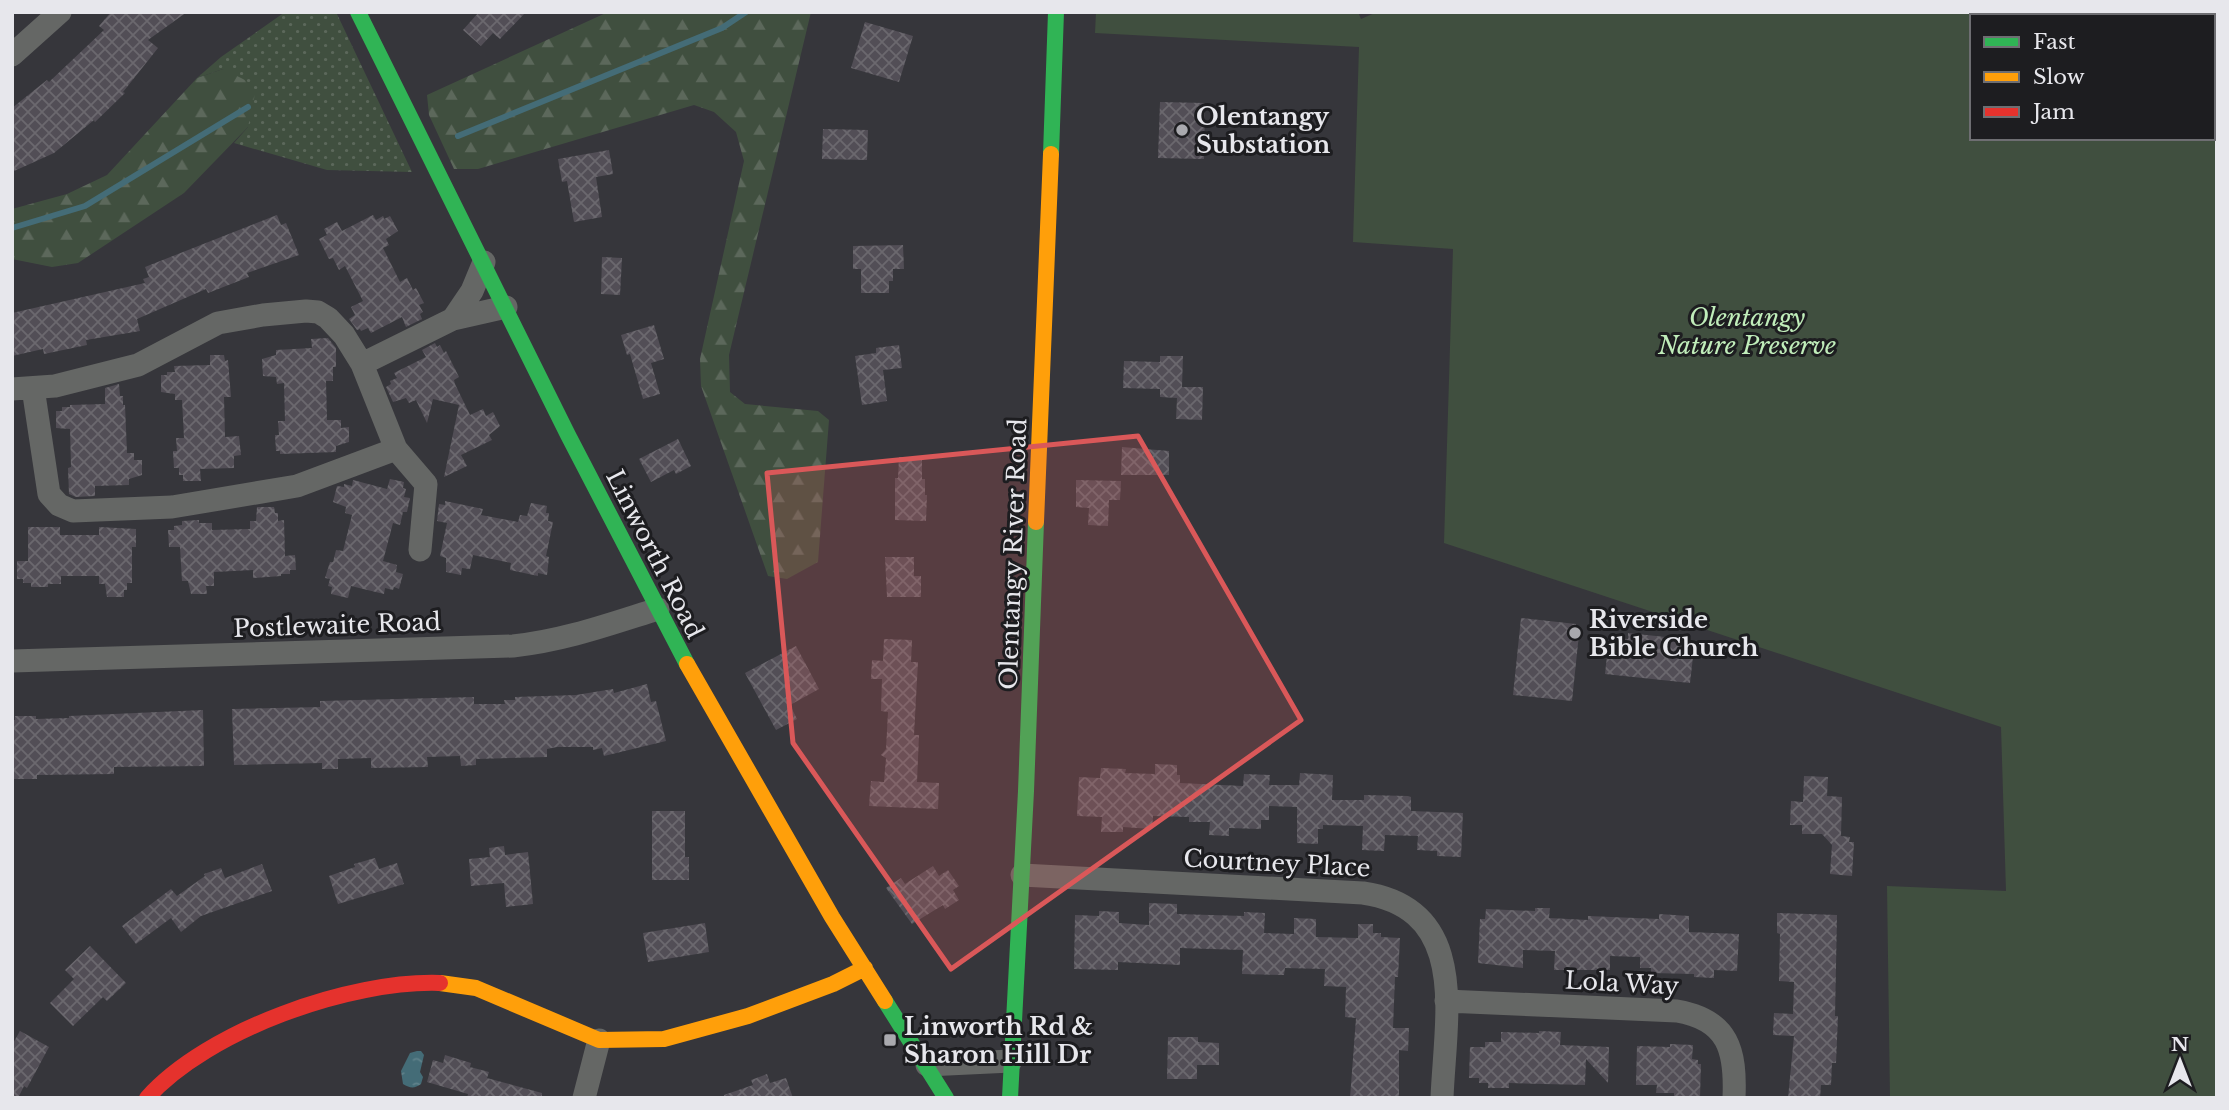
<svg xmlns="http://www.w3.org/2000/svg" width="2229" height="1110" viewBox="0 0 2229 1110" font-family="'Libre Baskerville',serif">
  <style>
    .grass { fill: url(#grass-dots) }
    .forest { fill: url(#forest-firs) }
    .green { fill: #404f3f }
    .water { fill: url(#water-ripples) }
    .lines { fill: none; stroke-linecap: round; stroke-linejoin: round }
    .stream { stroke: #446c77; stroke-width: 6 }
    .building { fill: url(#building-cross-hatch) }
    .street { stroke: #656765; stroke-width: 23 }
    .fast { stroke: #30b455; stroke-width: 16 }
    .slow { stroke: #ff9f0a; stroke-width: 16 }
    .jam { stroke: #e5322d; stroke-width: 16 }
    .marked { fill: #da5859; fill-opacity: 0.2; stroke: #da5859; stroke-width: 5; stroke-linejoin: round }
    .poi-dot { fill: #a9a9ae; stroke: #1d1d20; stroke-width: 2.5 }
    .labels { text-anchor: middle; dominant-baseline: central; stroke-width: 6; stroke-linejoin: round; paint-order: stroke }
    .poi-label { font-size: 24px; font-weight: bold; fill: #e7e7ec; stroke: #1d1d20; text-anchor: start }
    .park-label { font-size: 24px; font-style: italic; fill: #c0edba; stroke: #1d1d20 }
    .street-label { font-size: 24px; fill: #e7e7ec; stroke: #1d1d20 }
  </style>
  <defs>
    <pattern id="grass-dots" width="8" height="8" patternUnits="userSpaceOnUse" patternTransform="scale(1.75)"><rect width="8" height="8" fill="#404f3f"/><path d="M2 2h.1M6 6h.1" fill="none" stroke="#5c685b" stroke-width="1.8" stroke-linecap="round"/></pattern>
    <pattern id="forest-firs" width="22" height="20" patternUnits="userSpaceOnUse" patternTransform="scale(1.75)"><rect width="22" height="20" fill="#404f3f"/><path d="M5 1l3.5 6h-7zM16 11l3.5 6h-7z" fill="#5c685b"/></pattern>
    <pattern id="water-ripples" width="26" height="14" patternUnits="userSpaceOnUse" patternTransform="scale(1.75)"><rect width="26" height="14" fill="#446c77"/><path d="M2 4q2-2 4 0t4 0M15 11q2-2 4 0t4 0" fill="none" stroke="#5f818a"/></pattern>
    <pattern id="building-cross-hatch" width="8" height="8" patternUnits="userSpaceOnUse" patternTransform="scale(1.75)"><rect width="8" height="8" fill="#524e56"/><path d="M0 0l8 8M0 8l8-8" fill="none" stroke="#6b686e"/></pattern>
  </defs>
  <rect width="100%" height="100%" fill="#36363b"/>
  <path class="grass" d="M285 12H336L412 172 327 170 234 143 248 127 223 69 197 78 221 57Z"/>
  <path class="forest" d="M608 12H811L729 355 730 392 745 404 818 411 829 420 818 562 787 579 768 576 701 386 700 359 744 161 736 132 714 112 694 105 478 169H454L429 115 427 95Z
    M223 69 245 80 255 94 248 127 184 193 78 263 52 267 12 259V209L67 194 107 175 197 78Z"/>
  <path class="green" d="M1096 12H1358L1361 19 1377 12H2200L2201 16H1972V138H2213V60L2217 73V1098H1890L1887 886 2006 891 2001 727 1444 543 1453 249 1353 242 1359 47 1095 33Z"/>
  <path class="water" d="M417 1051H421L424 1055 420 1072 423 1077 421 1084C414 1089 410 1088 403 1084L401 1071 410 1053Z"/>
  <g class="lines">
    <path class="stream" d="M458 136 722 28 746 12
      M12 228 85 206 248 107"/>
  </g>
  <path class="building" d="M111 12H187L148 40 158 48 123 92 125 93 95 122 94 120 54 153 12 172V108L47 80 49 82 104 30 99 26Z
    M479 12H526L500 39 493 33 481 46 463 30Z
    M865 22 913 36 899 82 851 68Z
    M1160 102 1205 103 1204 159 1158 158Z
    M823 129 868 130 867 160 822 159Z
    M609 150 613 174 596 177 602 217 574 222 567 181 562 182 558 159Z
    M277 215 281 225 286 223 299 255 247 273 249 277 208 293 206 289 137 319 140 331 86 340 87 345 44 354 43 349 12 356V313L145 283 143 279 149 277 145 267Z
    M373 215 376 220 383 216 384 219 390 216 398 231 386 239 389 245 383 248 400 282 407 278 413 290 416 288 424 303 419 305 423 312 420 314 422 319 406 327 402 317 371 333 368 328 361 331 360 329 357 330 349 319 355 315 351 307 363 301 345 266 339 270 333 258 329 259 319 239 327 235 324 229 337 222 342 231Z
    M903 245 904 269H893V281H889V293H861V269H853V246Z
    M602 257 622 258 620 295 601 294Z
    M654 325 664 359 651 363 660 394 643 399 630 354 627 355 621 335Z
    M328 338 336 348V367H333V381H326L327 420H341V428L349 427V442L336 446V452L280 454V451H276L275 435H279L278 421H285L284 383 277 384 276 377 263 376 262 359 276 355V350L312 348 311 339Z
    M435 343 437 347 440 345 444 353 446 351 459 377 454 380 455 384 470 415 483 409 486 416 493 412 500 426 489 435 492 440 461 455 467 466 444 477 459 405 433 399 427 423 416 400 409 403 406 398 393 402 386 387 391 384 390 381 397 378 394 373 426 357 422 350Z
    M899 345 902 368 883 370 887 401 862 405 855 356 876 353V348Z
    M210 355H224L225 361 228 360 231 397H224L225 437 239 436 241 455 234 456V468L200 469 201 481H183V475H179V468H174L173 451H177L176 438H184L182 400H175V394L161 392V375H167V372H175L174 366 210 365Z
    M1160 356H1183L1182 387H1203L1202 420 1176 419 1177 398 1160 397V389L1123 388 1124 361 1160 362Z
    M119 384 120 396H123V405H125L127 453H134V460H142V475L129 479V485L95 486V496L76 497 69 494 68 468 71 467 70 429 56 428V411H62V407H70V405L105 404V388Z
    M678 439 691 466 676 474 674 470 651 482 639 459Z
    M1122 447 1169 451V475H1121Z
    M899 457 922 458V479H925V495H927L926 521 895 520V478H898Z
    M390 479 404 482 403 488 406 489 404 497 410 498 407 512H403L400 525 393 523 383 561 397 565 396 572 403 574 399 589 394 587 393 590 385 588 384 594 351 586 348 598 331 594 332 587 328 586 330 579 325 578 330 562H333L336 550 343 551 352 515 345 513 346 507 333 502 337 486 344 487V484L352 486 353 480 387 489Z
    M1076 480 1121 481 1120 500H1109L1108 526 1088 525 1089 508 1076 507Z
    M445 501 483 509 481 515 518 522 520 515 527 516 531 503 547 506 546 513H549L548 521 553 522 546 556 549 557 547 575 538 573V576L510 570 511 563 473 555 470 569 462 568 461 575 446 572V558L440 556 447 523 437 521 439 504 445 505Z
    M257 507H274L275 513H278V521L284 520 285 556 295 555 296 570H290V574H281V576L253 578V570L214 572V586H206L207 594H191L188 581H182L180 547H169L168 530H174V526L182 525V521L199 520V523H212V530L250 529V521H256Z
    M28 527H60V535H99V527L136 529V547H132V583H127V590H124V597H107L105 584H99V576H61V584H48V587H31V583H23V579H17V561H28Z
    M885 557H914V576H921V597H887Z
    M1521 618 1576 624 1575 634H1579L1572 701 1513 695Z
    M1628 633 1684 639 1683 656 1693 657 1690 683 1605 674 1609 637 1628 639Z
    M884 639 912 640 911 662H918L914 735H919L917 782 939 783 938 809 869 806 871 781 884 782 886 758 881 755 886 749 888 712 881 711 882 679H871L872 660 883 661Z
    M796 646 819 689 790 705 797 719 776 730 745 673Z
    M647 684 651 702 656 701 666 741 604 756 602 748 593 750V747H557L547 749V757L476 759V765L461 766 460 756 427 757 428 767 371 768V758L338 759V769H322V763L234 765 232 709 320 707V701L474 697V704H505L504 700H515V697L576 695 613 689 614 693Z
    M203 710 204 766 114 767V774L37 775V779H12V720H15V716H36V719L69 718V716Z
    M1155 764 1177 765V775H1180V783L1243 786 1244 774 1270 775 1269 785H1299L1300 773 1333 775 1332 800H1364V795L1408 796 1411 797V811L1463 813 1461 857 1437 856V851L1417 850 1418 836 1385 835 1384 851 1362 850 1363 826 1323 825V829H1318V844L1297 843V807L1269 806V820H1261V829L1229 828V836L1209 835 1210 822H1189V817L1153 816 1152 829 1123 827V832H1101L1102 817 1077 816 1079 777 1100 778 1101 768 1126 769 1125 773 1155 774Z
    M1804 776 1828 777 1827 796 1842 797 1841 836 1850 837 1849 842H1854L1852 876 1830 874 1832 845 1822 834H1802V825H1790L1791 801 1803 802Z
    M652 811H685V857H689V880H652Z
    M504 846 505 855 528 852 533 904 506 907 504 883 471 886 469 859 490 857 489 848Z
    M375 858 379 869 397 863 404 884 338 904 329 876 355 867 354 864Z
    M262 864 272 891 201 916 181 932 171 918 136 944 122 926 171 889 177 896 205 876 204 874 221 868 225 878Z
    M933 866 939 876 948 870 959 886 953 890 959 900 945 909 943 905 912 924 886 888 901 878 905 884Z
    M1149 903 1177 904V914L1244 916V912L1265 913 1264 933 1294 934V918L1316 919V937L1358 938V924H1373V933H1381V937L1400 938 1398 977H1395L1393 1028H1409L1408 1051 1399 1050V1098H1350L1356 1018 1345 1017 1346 987 1324 986 1325 969 1285 968 1284 975 1242 974 1243 950 1180 948V965L1118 962V970L1074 969 1075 915 1099 916V911L1119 912V923L1149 925Z
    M1535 908H1550L1549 918 1588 920V916L1659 919V914L1689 916V932L1739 934 1737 971 1714 970V978L1694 977V974L1651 973V968H1640V957L1610 956V970H1554L1555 951 1523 950V968L1478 963 1480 919H1485L1486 909 1535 911Z
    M1777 913 1837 915 1835 1016H1838L1836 1063H1832L1831 1085H1821L1820 1098H1788L1794 1036 1773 1035 1774 1013 1793 1014 1794 982 1779 981 1780 934 1777 933Z
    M705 923 709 952 648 962 643 933Z
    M90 946 126 983 107 1001 103 997 73 1026 50 1003 74 979 65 970Z
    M20 1031 49 1047 27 1088 24 1086 18 1098H12V1045Z
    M1539 1031 1561 1032 1560 1045 1609 1047 1608 1083 1586 1059 1585 1085 1509 1083V1088H1488V1083H1479V1078H1469L1470 1047H1485V1042H1501V1032L1539 1033Z
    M1168 1037H1198V1042L1219 1043V1065H1197V1079H1167Z
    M1670 1044 1693 1045 1692 1059 1698 1060V1064H1701L1700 1098H1674V1093H1656L1657 1085H1636L1637 1046 1670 1047Z
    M445 1055 471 1063 470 1067 489 1072 487 1078 542 1093V1098H467L468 1094 427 1082 433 1060 443 1063Z
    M767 1074 770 1083 786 1078 793 1098H724V1095L753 1085 751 1080Z"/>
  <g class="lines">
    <path class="street" d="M12 55 60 12
      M453 319 472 291 484 262
      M362 364 453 319 506 307
      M33 388 49 494 59 505 73 511 172 507 297 486 396 449
      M12 389 55 386 138 365 218 323 263 315 306 311 318 312 328 318 344 335 362 364 396 449 426 484 420 550
      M12 661 513 646C563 641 610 624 658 609
      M1022 875 1363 893C1471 909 1445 1018 1442 1098
      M1446 1001 1677 1011C1729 1020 1736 1051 1734 1098
      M927 1065 1011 1061
      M584 1098 599 1040"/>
    <path class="fast" d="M358 12 568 435 687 664
      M1051 154 1056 12
      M885 1001 946 1098
      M1010 1098 1026 791 1036 522"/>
    <path class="slow" d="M1036 522 1051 154
      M687 664 832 917 885 1001
      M440 983 476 988 599 1040 664 1039 748 1016 833 984 865 968"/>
    <path class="jam" d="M147 1098C208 1030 350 980 440 983"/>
  </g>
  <path class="marked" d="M1138 436 1301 720 951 969 793 743 767 473Z"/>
  <g class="poi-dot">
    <circle cx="1182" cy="130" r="7"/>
    <circle cx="1575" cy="633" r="7"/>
    <rect x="883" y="1033" width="14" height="14" rx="3.5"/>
  </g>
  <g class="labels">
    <g class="poi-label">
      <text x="1196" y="116">Olentangy<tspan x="1196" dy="28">Substation</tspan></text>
      <text x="1589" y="619">Riverside<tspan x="1589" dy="28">Bible Church</tspan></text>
      <text x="904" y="1026">Linworth Rd &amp;<tspan x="904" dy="28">Sharon Hill Dr</tspan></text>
    </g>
    <g class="park-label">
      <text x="1747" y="317">Olentangy<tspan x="1747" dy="28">Nature Preserve</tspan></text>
    </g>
    <g class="street-label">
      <text transform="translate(655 554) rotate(63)">Linworth Road</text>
      <text transform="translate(1013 554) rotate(-88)">Olentangy River Road</text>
      <text transform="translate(337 625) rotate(-2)">Postlewaite Road</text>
      <text transform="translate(1277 863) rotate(3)">Courtney Place</text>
      <text transform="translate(1622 983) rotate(3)">Lola Way</text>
    </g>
  </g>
  <rect width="2229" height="1110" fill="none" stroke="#e7e7ec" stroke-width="28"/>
  <rect x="1970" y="14" width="245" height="126" fill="#1d1d20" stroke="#6e6e72" stroke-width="2"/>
  <rect x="1984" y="37" width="35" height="10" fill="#30b455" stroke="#6e6e72" stroke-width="2"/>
  <text x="2033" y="49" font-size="21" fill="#e7e7ec">Fast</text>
  <rect x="1984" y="72" width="35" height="10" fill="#ff9f0a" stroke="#6e6e72" stroke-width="2"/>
  <text x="2033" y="84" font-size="21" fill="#e7e7ec">Slow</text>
  <rect x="1984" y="107" width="35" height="10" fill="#e5322d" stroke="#6e6e72" stroke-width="2"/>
  <text x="2033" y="119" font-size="21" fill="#e7e7ec">Jam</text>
  <g transform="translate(2180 1061)" stroke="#1d1d20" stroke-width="5" paint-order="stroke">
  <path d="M0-5L12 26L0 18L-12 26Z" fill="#e7e7ec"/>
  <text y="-10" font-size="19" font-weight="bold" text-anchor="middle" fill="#e7e7ec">N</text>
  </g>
</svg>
